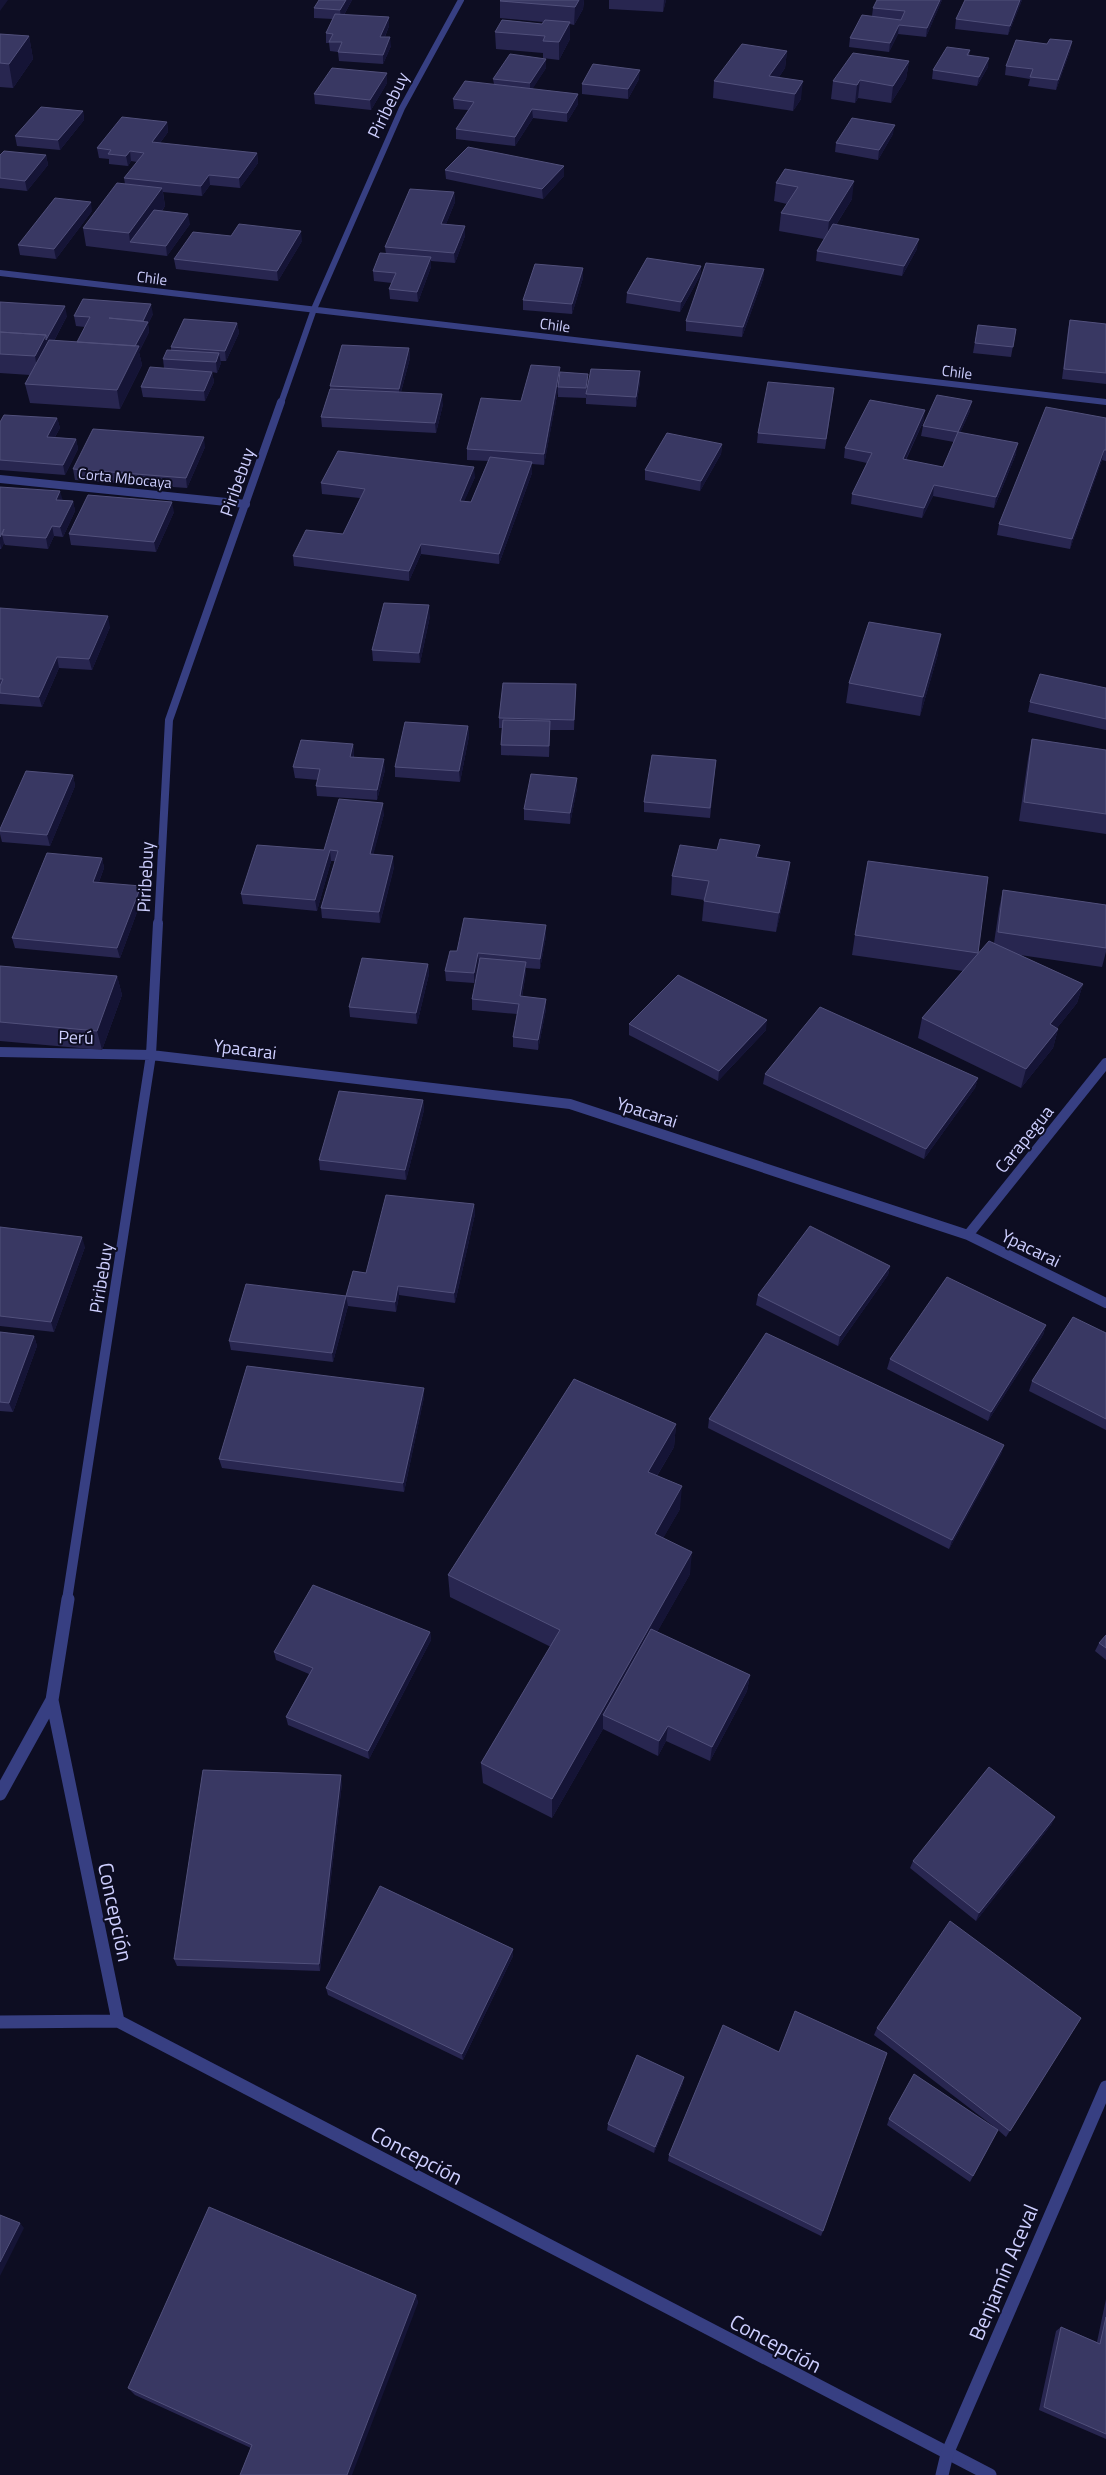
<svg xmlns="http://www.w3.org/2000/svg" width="1106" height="2475" viewBox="0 0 1106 2475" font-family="'Titillium Web',sans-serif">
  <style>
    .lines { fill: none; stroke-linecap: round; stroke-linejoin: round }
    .minor-far3 { stroke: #373f82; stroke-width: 6 }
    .minor-far2 { stroke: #373f82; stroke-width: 8 }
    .minor-far1 { stroke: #373f82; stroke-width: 10 }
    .minor { stroke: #373f82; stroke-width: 13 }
    .tertiary { stroke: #373f82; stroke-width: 13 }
    .wall { fill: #282650 }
    .shaded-wall { fill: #151436 }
    .building { fill: #393863; stroke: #51507b }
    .labels { text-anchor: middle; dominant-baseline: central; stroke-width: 4; stroke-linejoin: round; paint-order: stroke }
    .far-street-label { font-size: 15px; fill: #cecfff; stroke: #0d0d22 }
    .street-label { font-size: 18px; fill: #cecfff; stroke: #0d0d22 }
    .near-street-label { font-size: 21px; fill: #cecfff; stroke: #0d0d22 }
  </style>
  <rect width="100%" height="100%" fill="#0d0d22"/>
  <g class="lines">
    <path class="minor-far3" d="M0 273 1106 402
      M281 403 314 309 402 108 461 0"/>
    <path class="minor-far2" d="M0 479 246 504
      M158 925 169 720 281 402"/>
    <path class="minor-far1" d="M0 1052 151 1055 570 1104 968 1235 1106 1303
      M968 1235 1106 1063
      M67 1600 151 1055 158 923"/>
    <path class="minor" d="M52 1700 118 2021 990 2475
      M0 1794 52 1700 68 1599
      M0 2022 118 2021"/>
    <path class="tertiary" d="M942 2475 947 2454 1106 2087"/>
  </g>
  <path class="wall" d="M352 0 344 15 389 17V26L385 37 391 46 383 64 339 61 338 52 330 51 329 43H326V33L333 19 314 18V8Z
    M501 0H584L583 9 574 25 570 24V39L559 60 543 58V53L496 49 495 32 542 24 543 22 500 18V1Z
    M609 0H666L663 12 609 9Z
    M942 0 926 37 898 34 889 52 849 47 850 38 872 16 873 8Z
    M965 0H1022L1008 35 955 29 956 19Z
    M0 34 29 36 33 59 13 88 0 87Z
    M1072 41 1070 51 1056 90 1028 86 1030 79 1005 75 1006 66 1047 44Z
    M970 50 969 55 988 67 977 86 932 79 933 70Z
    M787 51 785 68 779 77 801 99 793 111 713 98 714 81Z
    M546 59V68L532 89 578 94V104L567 122 533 118 515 146 456 139V129L468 110 454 109 453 99 494 84 493 79Z
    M909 61 906 79 891 103 858 98 855 103 831 99 833 81Z
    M639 79 628 99 582 94V84Z
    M387 83 371 110 315 104 314 94Z
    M83 111 84 120 60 150 17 146 15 136Z
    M167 122 168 132 160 143 257 153 258 163 240 188 210 185 202 196 163 192 165 206 162 211 190 224 167 256 86 246 83 228 125 184 124 178 137 162 131 161 128 166 109 164V159L99 158 97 148Z
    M893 134 878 160 835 152 836 143Z
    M0 155H46L48 165 27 191 0 188Z
    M564 166V176L543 199 446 179 445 170Z
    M785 169 852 199 836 225 917 249 902 276 816 261 817 251 824 239 779 231 781 213 787 204 774 201 776 183Z
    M454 192 455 202 446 224 465 226V236L455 263 431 261V267L418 302 390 299 389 289 392 283 374 281 373 271 386 254 385 247Z
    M92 211 56 259 20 255 18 245Z
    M302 241 278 281 176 269 174 259Z
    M701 266 700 276 680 312 626 303 627 293Z
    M583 268V278L572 314 523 310V300Z
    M764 269 763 279 742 337 686 331V321Z
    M0 302 67 316 54 341 77 342 85 327 76 326 74 316 153 314 148 324 149 332 139 352 142 365 120 409 30 403 25 384 30 375 0 373Z
    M1070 320 1106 324V384L1062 379 1068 330Z
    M237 323 239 333 226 361H220L221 363 217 373 212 372 214 382 205 401 143 397 141 387 164 368 163 359 171 350V347Z
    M978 325 1016 329 1011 357 973 353Z
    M409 348 410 358 401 392 443 404 436 433 322 427 321 417 330 389V386Z
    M560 367V374L588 382H640L636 407 586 404V396V398L558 397V390L544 465 532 464V473L499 564 421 554 409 581 294 566 293 556 343 534 360 498 322 494 321 483 475 477 464 501 471 502 488 461 467 460V449Z
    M833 398 825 449 757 443 758 433Z
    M970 411 960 433 1016 454 994 508 933 496 922 518 851 504 852 494 867 463 844 458 845 448 924 420 906 460 943 467 954 442 921 436 923 426Z
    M57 418 60 428 55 437 76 439 78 449 65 475 0 470V422Z
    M1106 418V461L1102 460 1070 549 997 535 999 524Z
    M722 444 721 454 700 491 645 480V470Z
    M205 447 187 488 75 480 73 469Z
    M0 487 62 500 73 501 75 511 63 537 54 536 48 549 5 545 4 543 1 549H0Z
    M174 512 156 552 71 545 69 534Z
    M0 608 110 627 92 670 59 668 42 707 0 704Z
    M430 616 420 663 373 661 372 650Z
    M938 654 920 716 846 703 849 683Z
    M576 684 574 730H550L549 757 501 755V745L502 728H499V718Z
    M1106 688V730L1028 712 1030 702Z
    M468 726 469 736 460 782 395 777V767Z
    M1032 739 1106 750V834L1019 821 1028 759Z
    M353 744 354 754V757L385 770 377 800 317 796 316 786 318 780 295 778 293 767Z
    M716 760 710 818 644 812V802Z
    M73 775 75 786 50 846 2 842 0 834V829Z
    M577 788 570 824 524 820V809Z
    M384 814 373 854 394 867 380 923 322 918 321 908 335 861H331L317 911 243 904 241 894 324 850Z
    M758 857 790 862 788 881 776 932 702 921 704 900 671 895 672 876Z
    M102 858 104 868 99 882 143 896 120 958 15 948 12 938Z
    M988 877 978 954 994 943 999 909 1003 890 1106 905V952L1102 967 1020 955 1083 984 1077 1003 1057 1028 1058 1029 1053 1048 1021 1088 918 1038 922 1018 963 971 852 955 855 935Z
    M546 936 540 969 526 968V972L522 997 546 999V1009L538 1050 513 1047V1037L517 1014 472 1010V999L479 963 474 983 446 981 445 971 457 951Z
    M428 964 429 974 417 1024 350 1017 349 1007Z
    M0 966 117 976 122 995 102 1050 0 1041Z
    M629 1024 766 1030 718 1081 629 1035Z
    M765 1074 978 1078 975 1088 924 1159 763 1084Z
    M423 1100 424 1110 406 1180 320 1170 319 1160Z
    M474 1204 475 1214 455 1303 399 1295 396 1312 348 1306 333 1362 231 1350 229 1341 346 1296 366 1273Z
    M0 1227 85 1247 54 1332 0 1326Z
    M890 1266 888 1275 838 1346 756 1305 758 1295Z
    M1046 1325 1043 1335 988 1421 887 1369 890 1359Z
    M0 1332 34 1336 37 1346 13 1412 0 1411Z
    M1106 1333V1430L1029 1391 1032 1381Z
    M424 1397 404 1492 222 1468 219 1459Z
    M709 1419 1004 1445 1001 1454 949 1549 708 1428Z
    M676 1424 674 1447 657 1476 680 1509 663 1538 690 1574 657 1632 750 1675 747 1691 710 1761 666 1741 658 1756 603 1729 552 1818 483 1783 481 1763 551 1647 450 1597 448 1575Z
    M430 1632 431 1640 369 1759 288 1725 286 1717 309 1674 276 1660 274 1652Z
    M1106 1635V1660L1095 1651 1099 1643Z
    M342 1783 320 1971 177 1966 174 1959Z
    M1055 1817 1051 1825 976 1921 910 1868 913 1861Z
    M513 1949V1956L463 2060 328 1995 326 1988Z
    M1081 2018 1006 2137 998 2130 970 2182 887 2125 889 2119 993 2126 874 2035 877 2028Z
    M683 2083 654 2153 607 2130 608 2124Z
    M669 2155 823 2231 821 2236 668 2161Z
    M416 2295 418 2303 251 2448 135 2395 128 2388Z
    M1106 2299V2439L1039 2410 1056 2331 1061 2327 1097 2342Z"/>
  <path class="shaded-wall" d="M0 0H8L0 11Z
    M346 0H352L341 20 340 10Z
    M579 0H584L583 9 574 25 575 7Z
    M664 0H666L663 12Z
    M940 0H942L926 37 927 28Z
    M1020 0H1022L1008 35 1010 26Z
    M389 17V26L381 46 380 37Z
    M570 22V39L559 60V42Z
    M899 25 898 34 889 52 890 43Z
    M29 36 33 59 13 88 9 64Z
    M390 37 391 46 383 64V55Z
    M1072 41 1070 51 1056 90 1058 80Z
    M787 51 785 68 770 90 769 76Z
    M989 58 988 67 977 86 979 77Z
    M546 59V68L530 93V83Z
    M909 61 906 79 891 103 893 86Z
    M640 70 639 79 628 99V89Z
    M387 73V83L371 110 370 100Z
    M860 80 858 98 855 103 857 85Z
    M803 81 801 99 793 111 795 94Z
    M578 94V104L567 122V113Z
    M532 109 533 118 515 146V137Z
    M83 111 84 120 60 150 58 140Z
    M167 122 168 132 153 152 152 142Z
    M895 125 893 134 878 160 879 150Z
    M130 151 131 161 128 166 126 156Z
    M257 153 258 163 240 188 239 178Z
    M46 155 48 165 27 191 25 181Z
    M564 166V176L543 199 542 189Z
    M209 175 210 185 202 196 201 186Z
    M854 181 852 199 827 239 829 221Z
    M162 188 165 206 138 243 130 242 129 233Z
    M454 192 455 202 442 234 441 224Z
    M91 202 92 211 56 259 54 249Z
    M188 214 190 224 167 256 166 246Z
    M465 226V236L455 263 454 253Z
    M301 231 302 241 278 281 277 271Z
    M919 239 917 249 902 276 904 266Z
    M431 257V267L418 302 417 292Z
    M701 266 700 276 680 312 681 302Z
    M583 268V278L572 314V304Z
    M764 269 763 279 742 337 743 327Z
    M151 304 153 314 148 324 149 332 139 352 142 365 120 409 117 390 135 347 144 329 143 321Z
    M65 306 67 316 49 350 38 375 35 356 46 335Z
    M237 323 239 333 226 361 225 351Z
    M409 348 410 358 399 399V389Z
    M219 353 221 363 217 373 216 362Z
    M560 367V377L558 387V390L544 465V454Z
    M640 371V382L636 407V397Z
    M212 372 214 382 205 401 204 391Z
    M588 374V384L586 398V388Z
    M442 394 443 404 436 433 435 423Z
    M972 401 970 411 956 442 958 432Z
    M925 410 924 420 901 469 903 459Z
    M57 418 60 428 49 447 47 437Z
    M204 437 205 447 187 488 186 478Z
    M76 439 78 449 65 475 63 465Z
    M1018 443 1016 454 994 508 996 497Z
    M722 444 721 454 700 491 701 481Z
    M1104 450 1102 460 1070 549 1072 539Z
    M532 462V473L499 564V554Z
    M474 467 475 477 460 511V501Z
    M934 485 933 496 922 518 924 508Z
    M60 491 63 501 56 500Z
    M73 501 75 511 63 537 60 527Z
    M172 502 174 512 156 552 154 542Z
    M52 526 54 536 48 549 46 538Z
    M4 529 2 535 4 543 1 549 0 543V537Z
    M421 544V554L409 581V571Z
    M429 605 430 616 420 663 419 653Z
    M108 616 110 627 92 670 89 659Z
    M941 634 938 654 920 716 923 697Z
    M57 657 59 668 42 707 39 697Z
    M550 721V732L549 757V746Z
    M468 726 469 736 460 782 459 771Z
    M353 744 354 754 351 768 350 757Z
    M384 759 385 770 377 800V790Z
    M73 775 75 786 50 846 47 835Z
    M577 778V788L570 824V813Z
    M383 803 384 814 371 864 370 854Z
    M760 845 758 864 756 857Z
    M330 850 331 861 317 911 315 900Z
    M393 856 394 867 380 923 379 912Z
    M102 858 104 868 95 892 93 882Z
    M790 862 788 881 776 932 779 913Z
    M141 886 143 896 120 958 117 948Z
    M546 925V936L540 969V959Z
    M478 953 479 963 474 983V973Z
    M526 962V972L520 1007V996Z
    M428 964 429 974 417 1024 416 1013Z
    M117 976 122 995 102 1050 97 1031Z
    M1083 984 1077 1003 1045 1043 1050 1024Z
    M546 999V1009L538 1050V1040Z
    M767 1020 766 1030 718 1081 719 1071Z
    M1058 1029 1053 1048 1021 1088 1026 1069Z
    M978 1078 975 1088 924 1159 926 1149Z
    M423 1100 424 1110 406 1180 405 1170Z
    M474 1204 475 1214 455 1303 454 1293Z
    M82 1237 85 1247 54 1332 51 1322Z
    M890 1266 888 1275 838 1346 840 1336Z
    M398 1286 399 1295 396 1312 395 1302Z
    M346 1296 348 1306 333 1362 332 1353Z
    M1046 1325 1043 1335 988 1421 991 1412Z
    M34 1336 37 1346 13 1412 9 1403Z
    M424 1388V1397L404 1492 403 1483Z
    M676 1424 674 1447 646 1494 648 1472Z
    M1004 1445 1001 1454 949 1549 952 1540Z
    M682 1486 680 1509 653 1556 655 1534Z
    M692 1552 690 1574 609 1717 603 1715V1729L552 1818V1799Z
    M430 1632 431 1640 369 1759 368 1751Z
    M750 1675 747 1691 710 1761 712 1747Z
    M668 1726 666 1741 658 1756 659 1741Z
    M341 1775 342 1783 320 1971 319 1964Z
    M1055 1817 1051 1825 976 1921 979 1913Z
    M513 1949V1956L463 2060 462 2054Z
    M684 2077 683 2083 654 2153 655 2147Z
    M20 2223 24 2228 0 2276V2262Z
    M416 2295 418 2303 352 2475H347Z"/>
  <path class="building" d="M319 0H346L340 10 314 8Z
    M501 0H579L575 7 500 1Z
    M877 0H940L927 28 899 25 890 43 850 38 862 15 901 20 905 11 873 8Z
    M965 0H1020L1010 26 956 19Z
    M335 14 389 17 380 37H390L383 55 338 52 342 42H329L333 34 326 33Z
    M502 20 542 24 545 20 570 22 559 42 543 41 545 36 495 32Z
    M0 34 29 36 9 64 0 63Z
    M1050 39 1072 41 1058 80 1030 77 1033 69 1006 66 1016 40 1047 44Z
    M742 44 787 51 769 76 803 81 795 94 714 81Z
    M947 47 970 50 967 55 989 58 979 77 933 70Z
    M853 53 909 61 893 86 860 80 857 85 833 81Z
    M510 54 546 59 530 83 493 79Z
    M593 64 640 70 628 89 582 84Z
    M332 68 387 73 370 100 314 94Z
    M465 81 578 94 567 113 532 109 515 137 456 129 474 102 453 99Z
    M41 107 83 111 58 140 15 136Z
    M122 117 167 122 152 142 257 153 239 178 209 175 201 186 124 178 144 153 130 151 126 156 108 154 111 150 97 148Z
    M852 118 895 125 879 150 836 143Z
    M468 147 564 166 542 189 445 170Z
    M4 151 46 155 25 181 0 178V155Z
    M785 169 854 181 829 221 781 213 798 187 776 183Z
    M117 183 162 188 129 233 83 228Z
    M410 189 454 192 441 224 465 226 454 253 385 247Z
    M55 198 91 202 54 249 18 245Z
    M154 210 188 214 166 246 130 242Z
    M239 224 301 231 277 271 174 259 193 232 231 236Z
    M833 224 919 239 904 266 817 251Z
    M380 253 431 257 417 292 389 289 396 273 373 271Z
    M647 258 701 266 681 302 627 293Z
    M706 263 764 269 743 327 686 321Z
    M535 264 583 268 572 304 523 300Z
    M83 299 151 304 143 321 109 318 148 322 135 346 77 342 90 317 74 316Z
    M0 302 65 306 46 340V335L0 332Z
    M184 319 237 323 225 351 171 347Z
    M1070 320 1106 324V373L1064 369Z
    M978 325 1016 329 1013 347 975 343Z
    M0 332 46 335 35 356 0 354Z
    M49 340 139 346 117 390 25 384Z
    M342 345 409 348 399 389 330 386Z
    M167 350 219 353 216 362 163 359Z
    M531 365 560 367 544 454 467 449 481 398 521 401Z
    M150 367 212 372 204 391 141 387Z
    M591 369 640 371 636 397 586 394Z
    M560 372 588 374 586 388 558 387Z
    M768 382 834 388 826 439 758 433Z
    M330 389 442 394 435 423 321 417Z
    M937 395 972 401 958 432 923 426Z
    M870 400 925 410 903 459 943 467 958 432 1018 443 996 497 934 485 924 508 852 494 872 453 845 448Z
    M1046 407 1106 418V450H1104L1072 539 999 524Z
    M4 415 57 418 47 437 76 439 63 465 0 460V422Z
    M93 429 204 437 186 478 73 469Z
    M667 433 722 444 701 481 645 470Z
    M338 451 474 467 460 501 471 502 490 457 532 462 499 554 421 544 409 571 293 556 306 530 343 534 365 489 321 483Z
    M0 487 60 491 56 500 73 501 60 527 52 526 46 538 2 535 4 529 0 537Z
    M88 495 172 502 154 542 69 534Z
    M384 603 429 605 419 653 372 650Z
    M0 608 108 616 89 659 57 657 39 697 0 693V686L3 679H0Z
    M869 622 941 634 923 697 849 683Z
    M1040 674 1106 688V719L1030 702Z
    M503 683 576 684 574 720 499 718Z
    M503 720 550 721 549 746 501 745Z
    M405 722 468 726 459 771 395 767Z
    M1032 739 1106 750V814L1024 802Z
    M301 740 353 744 350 757 384 759 377 790 316 786 320 769 293 767Z
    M652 755 716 760 710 808 644 802Z
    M26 771 73 775 47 835 0 831V829Z
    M531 774 577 778 570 813 524 809Z
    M339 799 383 803 370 854 393 856 379 912 321 908 338 851 330 850 315 900 241 894 257 845 324 850Z
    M720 839 760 845 756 857 790 862 779 913 704 901 709 881 672 876 680 845 717 850Z
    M47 853 102 858 93 882 141 886 117 948 12 938Z
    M868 861 988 877 978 953 855 935Z
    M1003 890 1106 905V948L998 932Z
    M464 918 546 925 540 959 478 953 474 973 445 971 450 951H457Z
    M989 941 1083 984 1050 1024 1058 1029 1026 1069 922 1018Z
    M362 958 428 964 416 1013 349 1007Z
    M480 958 526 962 520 996 546 999 538 1040 513 1037 519 1004 472 999Z
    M0 966 117 976 97 1031 0 1022Z
    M678 975 767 1020 719 1071 629 1024Z
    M820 1007 978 1078 926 1149 765 1074Z
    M339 1091 423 1100 405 1170 319 1160Z
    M386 1195 474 1204 454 1293 398 1286 395 1302 346 1296 332 1353 229 1341 246 1284 346 1296 353 1271 366 1273Z
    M810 1226 890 1266 840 1336 758 1295Z
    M0 1227 82 1237 51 1322 0 1316Z
    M947 1277 1046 1325 991 1412 890 1359Z
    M1073 1317 1106 1333V1419L1032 1381Z
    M0 1332 34 1336 9 1403 0 1402Z
    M766 1333 1004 1445 952 1540 709 1419Z
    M247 1366 424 1388 403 1483 219 1459Z
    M574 1379 676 1424 648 1472 682 1486 655 1534 692 1552 552 1799 481 1763 560 1630 448 1575Z
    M313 1585 430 1632 368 1751 286 1717 313 1668 274 1652Z
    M651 1629 750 1675 712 1747 668 1726 659 1741 603 1715Z
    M1106 1635V1648L1099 1643Z
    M989 1767 1055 1817 979 1913 913 1861Z
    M203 1770 341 1775 319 1964 174 1959Z
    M380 1886 513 1949 462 2054 326 1988Z
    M950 1921 1081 2018 1010 2131 877 2028Z
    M795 2011 887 2053 823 2231 669 2155 723 2025 779 2052Z
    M637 2055 684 2077 655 2147 608 2124Z
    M914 2074 998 2130 973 2176 889 2119Z
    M209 2207 416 2295 347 2475H240L252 2445 128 2388Z
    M0 2215 20 2223 0 2262Z
    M1106 2317V2434L1044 2407 1061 2327 1100 2344Z"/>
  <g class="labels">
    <g class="far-street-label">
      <text transform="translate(152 278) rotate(7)">Chile</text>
      <text transform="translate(555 325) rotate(7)">Chile</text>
      <text transform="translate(957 372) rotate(7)">Chile</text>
      <text transform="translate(125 478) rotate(6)">Corta Mbocaya</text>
    </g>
    <g class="street-label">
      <text transform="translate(388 105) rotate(-64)">Piribebuy</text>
      <text transform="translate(237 482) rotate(-71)">Piribebuy</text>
      <text transform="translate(145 877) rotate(-87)">Piribebuy</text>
      <text transform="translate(76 1037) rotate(1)">Perú</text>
      <text transform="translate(245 1049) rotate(7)">Ypacarai</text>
      <text transform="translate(647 1112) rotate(18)">Ypacarai</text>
      <text transform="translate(1024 1139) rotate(-51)">Carapegua</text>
      <text transform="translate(1031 1248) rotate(26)">Ypacarai</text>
      <text transform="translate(101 1278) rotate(-81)">Piribebuy</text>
    </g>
    <g class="near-street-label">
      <text transform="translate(116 1912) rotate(78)">Concepción</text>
      <text transform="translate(417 2155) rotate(28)">Concepción</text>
      <text transform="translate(1003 2272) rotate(-67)">Benjamín Aceval</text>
      <text transform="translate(776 2343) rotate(28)">Concepción</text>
    </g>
  </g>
</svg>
